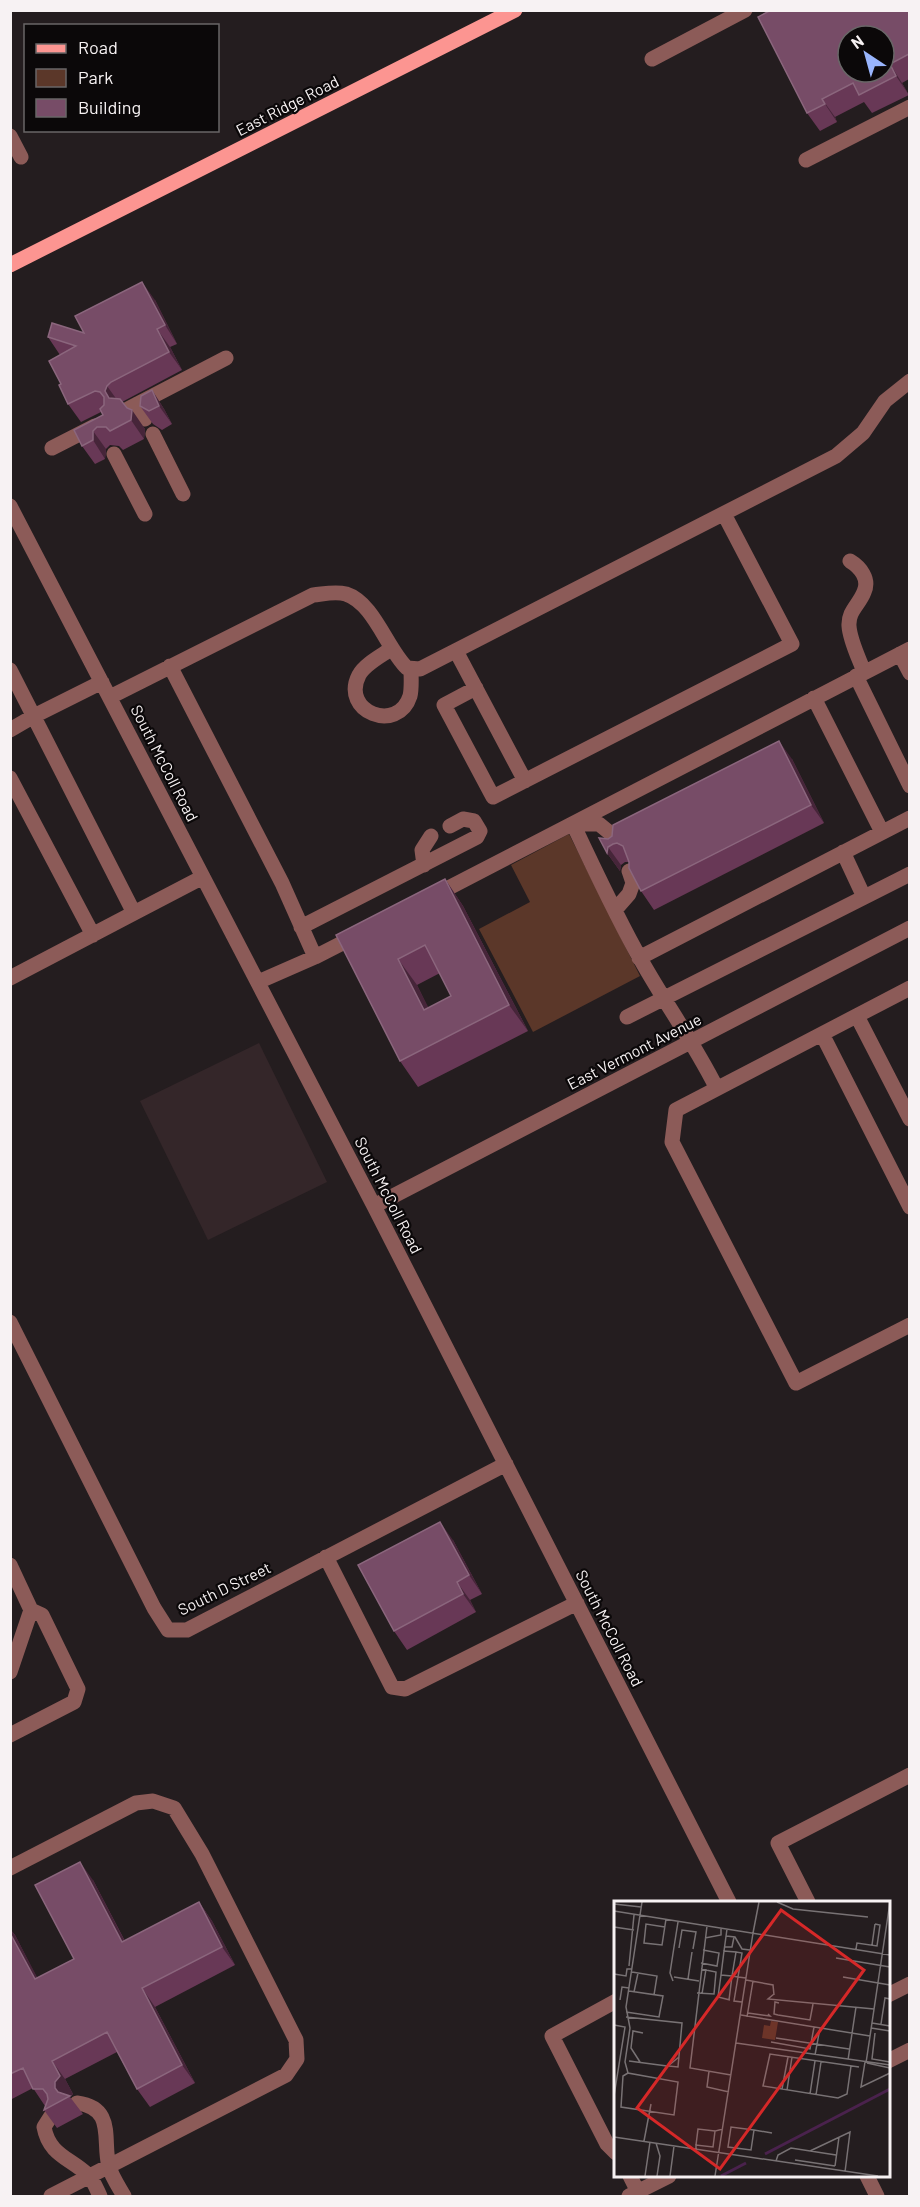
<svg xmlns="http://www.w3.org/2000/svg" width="920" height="2207" viewBox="0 0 920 2207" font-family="Barlow,sans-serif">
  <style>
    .built { fill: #342629 }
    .green { fill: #5b3729 }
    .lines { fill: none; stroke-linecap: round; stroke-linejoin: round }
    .minor { stroke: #8c5b58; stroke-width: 15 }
    .major { stroke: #fc9591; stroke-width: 15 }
    .wall { fill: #683856; fill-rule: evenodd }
    .shaded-wall { fill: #462539 }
    .building { fill: #774c67; stroke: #8b667d; stroke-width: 1.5; fill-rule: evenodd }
    .labels { text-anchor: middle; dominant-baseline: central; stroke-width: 4.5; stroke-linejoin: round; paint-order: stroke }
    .street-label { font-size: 16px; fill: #f7f2f3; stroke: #0b0809 }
    .inset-river { fill: none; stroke: #4a224d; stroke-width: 3 }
    .inset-road { fill: none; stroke: #787274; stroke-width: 1.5 }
    .view { fill: #d62828; fill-opacity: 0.15; stroke: #d62828; stroke-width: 3 }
    .inset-edge { fill: none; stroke: #f7f2f3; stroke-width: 3 }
  </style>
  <rect width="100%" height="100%" fill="#241d1f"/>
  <path class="built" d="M259 1043 327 1182 208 1240 140 1101Z"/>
  <path class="green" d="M569 834 640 976 533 1032 479 929 530 902 511 865Z"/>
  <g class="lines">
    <path class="minor" d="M652 59 745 10
      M10 136 21 157
      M806 160 910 107
      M137 404 145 419
      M128 409 226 358
      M153 434 183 494
      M52 448 95 426
      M114 454 145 514
      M10 506 374 1206 729 1902
      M850 561C860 567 870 579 864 592 859 605 848 611 849 626 850 641 859 658 864 672
      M391 649C381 656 365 664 359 675 340 712 398 734 410 696 412 688 411 677 411 669
      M456 651 525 781
      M900 654 910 673
      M170 666 282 883 315 957
      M10 670 134 913 203 877
      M856 676 910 786
      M476 688 444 705 493 797 792 644 724 514
      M110 697 313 595C324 594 335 591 346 594 374 603 387 649 407 668L420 669 836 456 863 433 885 401 910 381
      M814 698 882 832
      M10 730 34 716 102 682
      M10 778 93 935
      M573 824C595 870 616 916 641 960 665 1003 694 1043 716 1087
      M576 824H599L610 833 617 848
      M843 852 864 897
      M424 865 422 850 431 836
      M433 896 910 649
      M615 910 629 894 633 883 629 871
      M301 927 477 837 480 831 474 821 463 819 450 826
      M639 958 910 818
      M10 978 134 913
      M258 982 315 957 358 935
      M910 988 676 1110 672 1142 796 1383 910 1325
      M857 1016 910 1119
      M627 1017 910 874
      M822 1034 910 1207
      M374 1206 910 928
      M10 1322 154 1608 168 1630H187L506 1464
      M326 1557 392 1687 405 1689 577 1603
      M10 1565 31 1610 42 1615 78 1689 74 1702 10 1735
      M10 1672 31 1610
      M10 1868 136 1803 153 1801 174 1808 202 1854 296 2040 297 2059 286 2075 51 2196
      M808 1902 778 1843 910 1775
      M888 1995 910 1984
      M616 2001 552 2036 607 2144 616 2153
      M888 2061 910 2050
      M77 2103C116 2108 102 2140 109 2167 112 2177 119 2187 124 2196
      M51 2116 44 2127C49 2155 70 2158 88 2175 94 2181 97 2190 100 2196
      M630 2176 638 2192
      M867 2176 877 2196
      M629 2196 669 2176"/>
    <path class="major" d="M10 265 515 10"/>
  </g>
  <path class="wall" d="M909 10V79L902 83 909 95 872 113 864 102 835 117 837 122 820 131 807 113Z
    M155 300 177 344 170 347 182 370 122 402 145 429 144 439 123 450 119 446 110 445 106 449 105 459 95 464 82 446 103 415 101 412 81 422 68 404 61 384 60 355 48 337 84 333Z
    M152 390 164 409 172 424 162 430 153 424 140 406Z
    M792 759 824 823 654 910 641 891 629 862H625L621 865 620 871 607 853 608 839Z
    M445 879 463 906 528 1031 418 1087 400 1061 336 935ZM440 973 451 996 428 1008 417 985Z
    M453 1540 482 1594 470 1600 476 1612 407 1650 394 1631Z
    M93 1880 125 1941 199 1902 212 1921 235 1965 155 2007 195 2083 150 2107 137 2089 117 2052 65 2079 73 2094 70 2097 83 2114 57 2128 44 2110 45 2106 33 2088 10 2100V1929L15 1935 37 1978 74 1959Z"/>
  <path class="shaded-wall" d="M890 64 902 83 909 95 896 76Z
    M822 99 835 117 837 122 825 104Z
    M142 282 155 300 177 344 165 325Z
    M157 329 170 347 182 370 169 352Z
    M107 386 120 404 109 398 105 391Z
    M152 390 164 409 172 424 159 406Z
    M132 410 145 429 144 439 131 420Z
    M93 431 106 449 105 459 93 440Z
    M779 741 792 759 824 823 811 805Z
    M608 847 621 865 620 871 607 853Z
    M445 879 463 906 528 1031 509 1005Z
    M398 959 417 985 443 1036 424 1010Z
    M440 1522 453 1540 482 1594 469 1575Z
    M457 1582 470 1600 476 1612 463 1594Z
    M80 1862 93 1880 135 1961 122 1942Z
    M199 1902 212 1921 235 1965 222 1947Z
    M10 1929 15 1935 48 1998 35 1979 10 1933Z
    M142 1988 155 2007 195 2083 182 2065Z
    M52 2061 65 2079 73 2094 70 2097V2096L63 2099 55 2088Z"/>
  <path class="building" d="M771 10H909V54L890 64 896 76 859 95 853 83 822 99 825 104 807 113 758 17ZM848 36H884V72H848Z
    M142 282 165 325 157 329 169 352 111 382 107 386 105 391 109 398 120 399 127 408 132 410 131 420 110 431 106 427H97L93 431V440L82 446 74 430 103 415 100 409 104 405V397L100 392 95 391 68 404 59 385 61 384 49 361 76 346 48 337 52 323 84 333 75 316Z
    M152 390 159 406 149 411 140 406 141 396Z
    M779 741 811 805 641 891 629 868V862L623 846 617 843 613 844 608 847 607 853 599 838 608 839 612 836 613 825Z
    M445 879 509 1005 400 1061 336 935ZM425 945 451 996 424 1010 398 959Z
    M440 1522 469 1575 457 1582 463 1594 394 1631 358 1565Z
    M80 1862 122 1942 199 1902 222 1947 142 1988 182 2065 137 2089 107 2032 52 2061 60 2076 55 2082V2088L58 2092 70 2096 44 2110 48 2099 47 2094 43 2089H33L23 2068 10 2074V1933L35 1979 74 1959 35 1885Z"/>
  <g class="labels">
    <g class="street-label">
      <text transform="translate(287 105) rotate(-27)">East Ridge Road</text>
      <text transform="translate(165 763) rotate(63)">South McColl Road</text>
      <text transform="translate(634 1051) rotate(-27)">East Vermont Avenue</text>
      <text transform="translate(389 1195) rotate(63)">South McColl Road</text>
      <text transform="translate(224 1588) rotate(-26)">South D Street</text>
      <text transform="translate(610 1628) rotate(63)">South McColl Road</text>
    </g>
  </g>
  <g transform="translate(614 1901)">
    <rect width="276" height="276" fill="#241d1f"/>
    <path d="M157 120 164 121 161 139 148 137 150 124 156 125Z" fill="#5b3729"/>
    <path class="inset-river" d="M151 253 276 188M107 275 132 262"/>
    <path class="inset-road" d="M163 1 179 8 254 16M0 3 27 6M0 10 276 54M93 25 76 167 117 174M0 26 20 29M51 26 32 23 30 42 48 44 52 18M139 32 145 1M112 35 121 36 128 48 136 49M91 37 107 34V28M258 44 261 23M60 46 64 21M110 46H118L120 36M65 47 68 29 82 31 79 48M242 48 243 42 263 45 266 24 261 23M110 50 113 28M122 51 128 52 120 100 128 101M222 57 276 66M87 62 103 65 105 52 89 49M15 65 20 14M18 71 43 75 40 94M0 73 12 75 13 68H18M107 74 104 96 116 99M60 76 85 80M229 76 276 84M74 78 78 51M132 79 159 84 160 94M59 80 56 72 60 46M20 91 24 72M83 92 100 93 102 71 87 68M88 93 92 68M160 93 154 98 260 108M6 99 8 86 15 87M115 99 118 75 122 51 110 50 107 74 118 75 124 76 132 77M12 111 45 116 49 95 15 90M134 112 156 115 154 113M127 114 256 135M164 114 196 119 199 103M164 114 160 113 161 101 165 102M12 116 68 122 64 166 54 165 65 156M133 116 139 80M258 122 276 125M267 123 271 97 276 98M0 124 11 126 0 195M257 127 276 130M261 132 258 158 276 161M162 137 235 148M157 141 196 148 200 126M122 142 276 164M201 154 206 127M234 159 242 106M15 160 53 165M26 161 17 147 19 130 29 132M251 161 247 186 276 172M252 162 276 1M253 162 276 167M237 165 233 193 224 197 149 185 156 153 245 166M95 170 93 186 115 191M14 172 9 175 7 206 60 214 64 181 14 172 11 161 16 127 12 106 28 1M168 188 174 156M173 189 178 156M196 193 201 160M202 194 207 161M140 229 137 249 114 246 117 226 140 229 158 232M0 236 264 275M30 240 37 203M42 242 46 255 43 275M82 244 84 228 101 230M82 248V244L99 246 101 230 109 228M196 250 236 231 231 271M181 259 221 265M162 260 164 254 177 247 222 254M221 265 225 236M31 275 36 241M56 275 60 245M101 275 139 32"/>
    <path class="view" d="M167 9 250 69 106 268 23 207Z"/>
    <rect width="276" height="276" class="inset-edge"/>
  </g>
  <rect width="920" height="2207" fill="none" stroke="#f7f2f3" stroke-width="24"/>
  <rect x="24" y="24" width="195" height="108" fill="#0b0809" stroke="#696667" stroke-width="1.5"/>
  <rect x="36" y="44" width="30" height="9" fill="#fc9591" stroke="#696667" stroke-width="1.5"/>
  <text x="78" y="54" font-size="18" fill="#f7f2f3">Road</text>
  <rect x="36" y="69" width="30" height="18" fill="#5b3729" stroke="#696667" stroke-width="1.5"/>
  <text x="78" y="84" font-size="18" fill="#f7f2f3">Park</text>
  <rect x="36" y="99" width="30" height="18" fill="#774c67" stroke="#696667" stroke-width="1.5"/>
  <text x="78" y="114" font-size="18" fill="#f7f2f3">Building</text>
  <g transform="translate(866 54) rotate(324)"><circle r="28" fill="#0b0809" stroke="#696667" stroke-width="1.5"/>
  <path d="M0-4.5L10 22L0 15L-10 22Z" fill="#99b5fd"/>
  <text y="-9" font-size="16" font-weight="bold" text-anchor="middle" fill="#f7f2f3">N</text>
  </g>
</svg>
